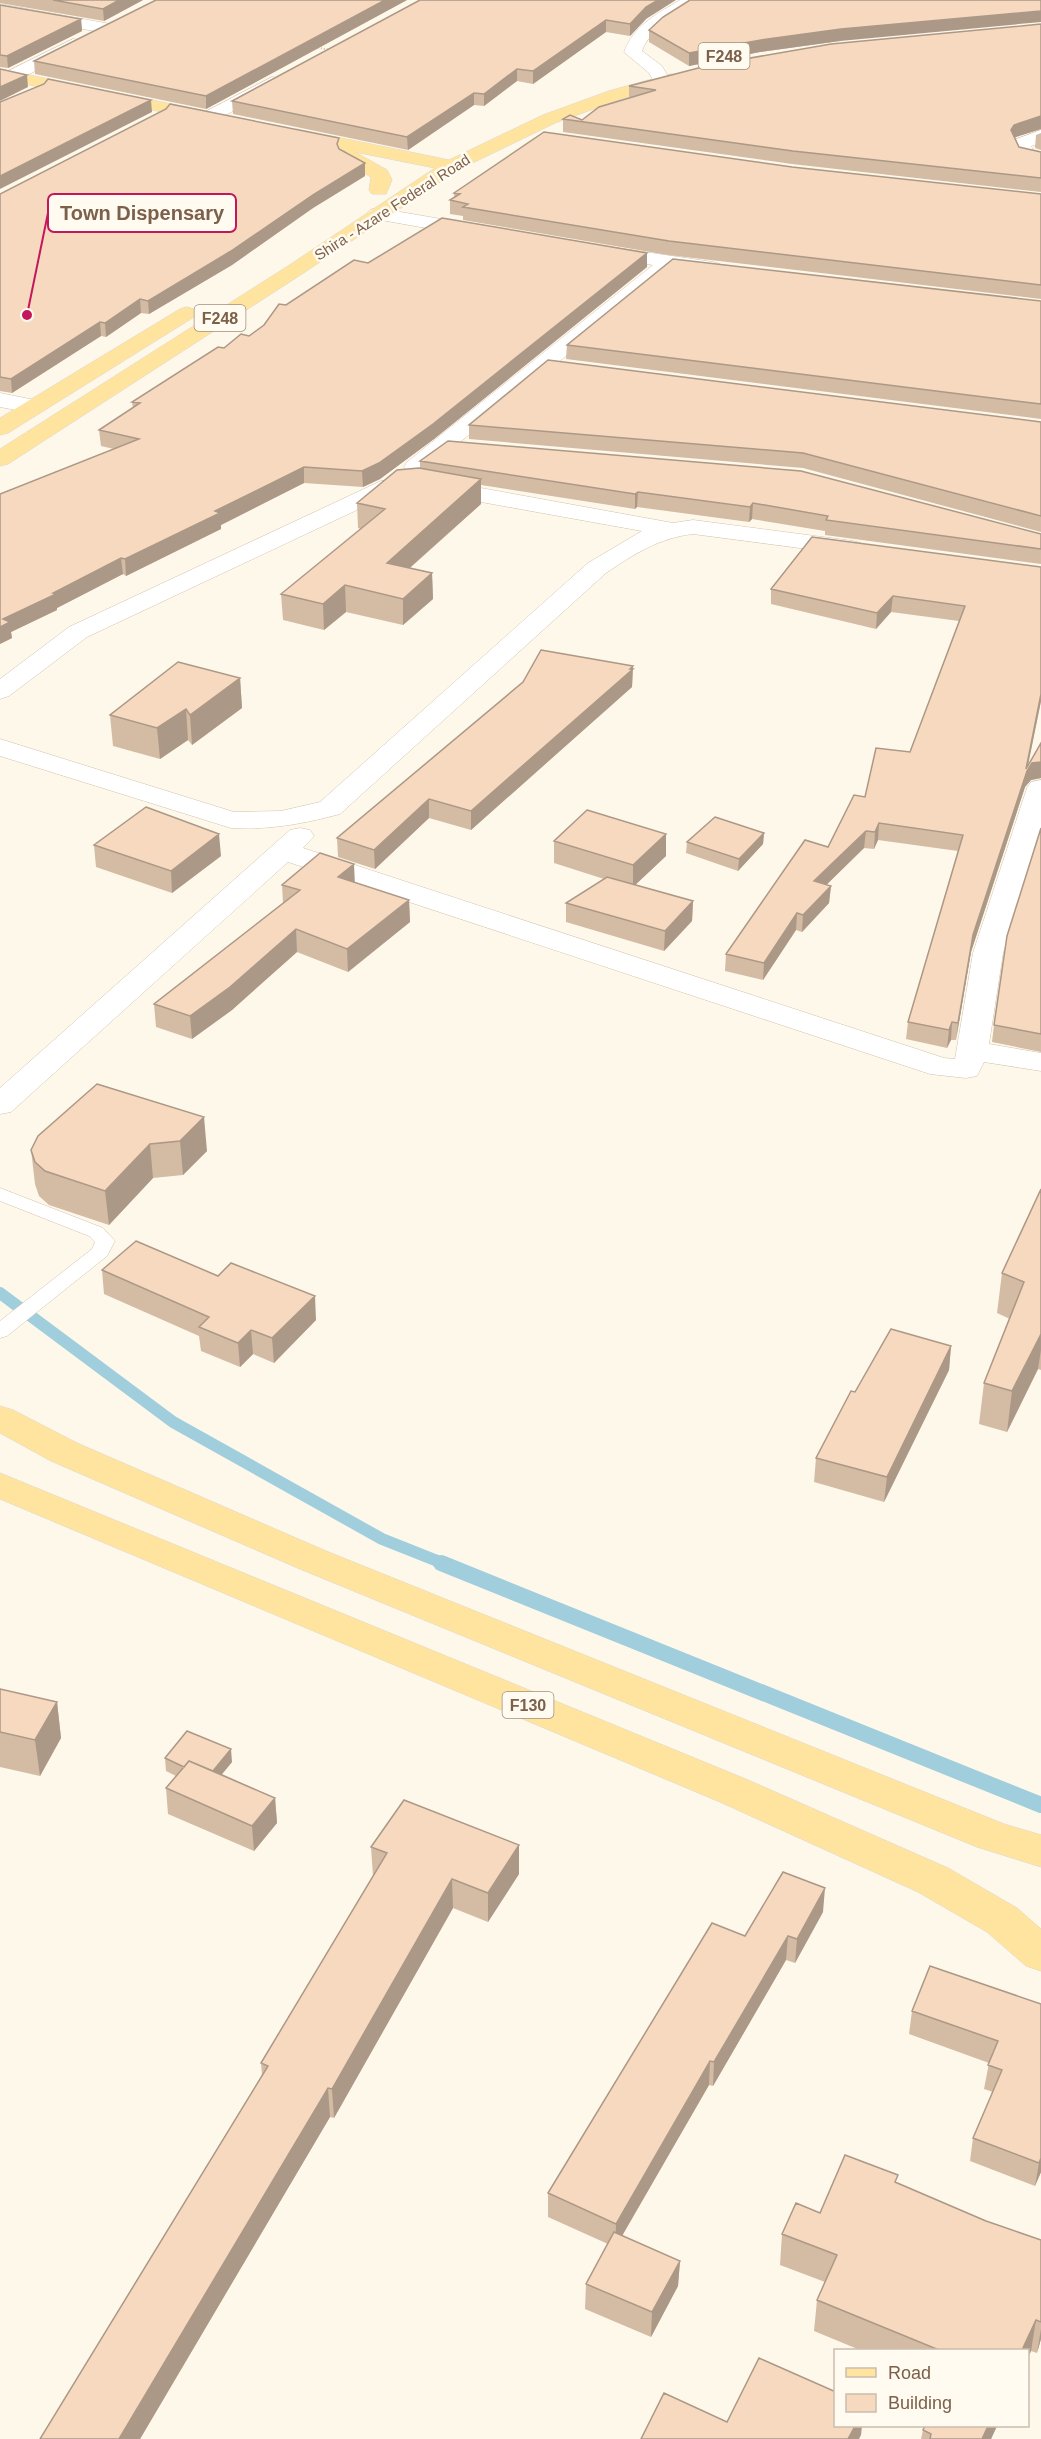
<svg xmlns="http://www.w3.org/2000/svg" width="1041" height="2439" viewBox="0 0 1041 2439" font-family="Arial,sans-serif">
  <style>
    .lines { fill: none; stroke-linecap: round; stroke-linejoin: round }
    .stream-far1 { stroke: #a1cedd; stroke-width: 12 }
    .stream { stroke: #a1cedd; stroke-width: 16 }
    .service-casing { stroke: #d2c1ad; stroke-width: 1 }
    .minor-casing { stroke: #d2c1ad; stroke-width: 1 }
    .primary-casing { stroke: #ddd6d0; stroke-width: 1 }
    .path { stroke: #dcbda1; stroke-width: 2; stroke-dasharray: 1 2; stroke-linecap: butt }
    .service { fill: #fff; fill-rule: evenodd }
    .minor { fill: #fff; fill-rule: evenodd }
    .primary { fill: #ffe49f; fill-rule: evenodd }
    .wall { fill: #d4bba4 }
    .shaded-wall { fill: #ac9886 }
    .building { fill: #f6d9bf; stroke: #ac9886; stroke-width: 1.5 }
    .labels { text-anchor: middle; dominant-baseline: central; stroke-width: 5; stroke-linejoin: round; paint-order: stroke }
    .far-street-label { font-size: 15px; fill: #7c604a; stroke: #fffbf1 }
    .shield { fill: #fffbf1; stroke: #a38e7c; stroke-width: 1.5 }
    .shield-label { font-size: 16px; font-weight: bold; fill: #7c604a }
    .leader { fill: none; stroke: #c2185b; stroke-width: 2 }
    .callout-dot { fill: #c2185b; stroke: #fffbf1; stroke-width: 2 }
    .callout { fill: #fffbf1; stroke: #c2185b; stroke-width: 2 }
    .callout-label { font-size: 20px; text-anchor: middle; font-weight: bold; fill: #7c604a }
  </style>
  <rect width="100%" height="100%" fill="#fef8ea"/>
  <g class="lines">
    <path class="stream-far1" d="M0 1293 173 1422 382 1539 445 1564"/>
    <path class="stream" d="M441 1563 1041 1805"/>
    <g class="service-casing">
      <path id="service" d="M0 1188 103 1228 115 1241 107 1256 7 1336 0 1338V1321L92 1249 95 1242 89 1236 0 1201Z"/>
    </g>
    <g class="minor-casing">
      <path id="minor" d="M680 0H700C684 21 653 21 642 51L662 66 671 81 668 85H656L649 73 624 52C634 25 657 14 680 0Z
        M0 4 105 23 111 24 114 28 111 32 105 33 0 14Z
        M73 39 79 40 82 44 79 48 18 80H6L3 76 6 72Z
        M272 77 278 78 281 82 278 86 215 121H203L200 117 203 113Z
        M1041 130V143L1031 146 1033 150 1041 152V164L1018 158 1012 144 1014 140Z
        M377 208 476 225 483 227 486 231 483 235 476 237 370 218 367 214 370 210Z
        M604 246 713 262 720 264 723 268 720 272 713 274 674 268 423 472 415 474 407 472 404 467 407 462 653 265 597 256 594 252 597 248Z
        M0 393 40 401 43 406 40 411 32 413 0 407Z
        M420 477 673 523 693 520 853 541 861 543 865 548 861 553 853 555 693 534C659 538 634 554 606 573L340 814C303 824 269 830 231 828L0 756V739L234 812 281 811 320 802 588 563 642 531 420 491 393 493 87 637 9 696 0 699V679L69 627 381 481Z
        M1041 780V831L1003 953 989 1044 1041 1053V1071L984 1062 977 1076 966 1078 930 1074 288 862 11 1112 0 1114V1088L290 830 300 828 310 830 314 836 303 848 944 1058 955 1059 973 953 1027 788 1031 782Z"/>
    </g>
    <g class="primary-casing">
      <path id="primary" d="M0 69 211 112 217 113 220 117 217 121 211 122 0 79Z
        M671 74 677 75 680 79 677 83 621 99 555 123 458 170 302 274 8 464 0 466V449L288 266 435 168 355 152 387 170 392 180 386 194H372L369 190 371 177 341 160 339 156 341 152 347 151 290 139 288 135 290 131 297 129 449 160 543 115 609 91Z
        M187 307 194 309 197 313 194 317 8 433 0 435V418L180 309Z
        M0 1406 13 1410 77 1443 326 1551 1004 1824 1041 1835V1867L977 1847 300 1569 51 1461 0 1433Z
        M0 1473 748 1780 948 1868 1017 1908 1041 1929V1971L1026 1966 987 1932 918 1892 720 1802 0 1499Z"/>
    </g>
    <path class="path" d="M315 47 330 50"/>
    <use href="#service" class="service"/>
    <use href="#minor" class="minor"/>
    <use href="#primary" class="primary"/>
  </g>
  <path class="wall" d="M0 0H143L104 21 0 3Z
    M156 0H407L206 109 35 74 34 61Z
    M420 0 646 19 630 36 606 32 533 84 517 81 484 106 474 105 408 150 233 114 232 101Z
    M0 5 81 19 82 31 8 68 0 67Z
    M1041 24V129L1014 137 1019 147 1041 152V192L792 164 563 132V119L582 120 629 98V86Z
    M649 30 840 41 760 52 689 66 649 42Z
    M1041 133V150L1035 148 1036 135Z
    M339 149 365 176 313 208 232 265 149 314 141 313 106 337 101 336 12 393 0 391V194Z
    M792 167 1041 194V299L668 255 463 220V216L450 214V200L454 197V193Z
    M368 263 647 267 434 439 380 479 363 487 304 483 221 525V529L126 576 123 574 57 608V610L11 632 12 638 0 644 114 449 101 446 99 430 133 408 132 402 224 348 249 336 264 325 286 305Z
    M1041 301V419L566 359 567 345Z
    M1041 422V532L803 468 469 439V425Z
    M420 461 1041 534V564L825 535V531L752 519 749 522 637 507 635 509 481 485V504L410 568 432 573 433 599 403 625 346 612 324 630 283 620 281 594 361 529 358 528 357 503 420 468Z
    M1041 567V701L1028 765 1041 743V778L1031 780 1025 787 971 952 956 1040H951L947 1048 906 1039 908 1022 958 851 878 840 874 849 864 848 826 885 831 886 829 903 802 932 796 930 763 980 725 971 726 954 828 847 865 797 910 752 959 621 891 612 876 629 771 604V589Z
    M633 666 632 687 471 830 429 818 375 869 338 857 337 838 523 682Z
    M240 678 242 708 192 745 188 740 160 759 113 746 110 715Z
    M1041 828V1052L992 1042 994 1025Z
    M764 833 763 844 738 871 686 853 687 842Z
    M554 841 666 856 635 885 693 901 692 921 664 951 566 922V903L604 879 554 863Z
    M94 845 221 856 172 893 96 867Z
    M355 883 409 900 410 922 348 972 297 952 232 1010 192 1039 156 1027 154 1004 283 904 282 885Z
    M97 1084 207 1151 183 1175 153 1178 109 1225 49 1205 39 1196 35 1184 31 1150Z
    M1041 1189V1370L1038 1369 1007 1432 979 1424 984 1383 1010 1319 997 1313 1002 1273Z
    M102 1270 316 1320 274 1363 253 1354 240 1367 201 1351 199 1336 104 1294Z
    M951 1346 949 1370 884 1502 814 1482 816 1458 855 1392Z
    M0 1689 57 1702 61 1738 40 1776 0 1767Z
    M165 1758 232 1762 222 1774 275 1798 277 1823 254 1851 168 1814 166 1788 176 1776 166 1771Z
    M519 1845V1874L488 1922 453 1908 334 2118 330 2117 140 2439H40L262 2075 261 2063 373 1876 371 1847Z
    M823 1912 795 1963 786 1960 713 2086 709 2085 622 2236 680 2261 678 2286 651 2337 585 2309 586 2284 608 2244 548 2217V2193L745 1936Z
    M1041 2004V2172L1035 2186 970 2161 973 2138 993 2092 984 2089 989 2063 909 2034 912 2011Z
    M897 2183 986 2221 1041 2240V2339L1037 2353 1031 2351 1028 2358V2350H860L814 2331 817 2300 825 2282 780 2265 782 2234 820 2213Z
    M925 2426H997L991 2439H921L923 2430Z"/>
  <path class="shaded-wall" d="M119 0H143L104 21 103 9Z
    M385 0H407L206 109V96Z
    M658 0H676L646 19 630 36V24L646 7Z
    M1041 11V22L840 41 760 52 689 66V53L761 40 841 29Z
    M81 19 82 31 8 68 7 56Z
    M606 20V32L533 84V71Z
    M517 69V81L484 106V94Z
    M27 75 28 87 0 101V87Z
    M474 93V105L408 150 407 137Z
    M151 100 152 112 0 189V176Z
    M1041 116V129L1013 138 1011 130 1014 125Z
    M365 163V176L313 208 232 265 149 314 148 301 313 195Z
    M647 253V267L434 439 380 479 363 487 362 471Z
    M140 299 141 313 106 337 105 323Z
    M100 322 101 336 12 393 11 379Z
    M304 467V483L221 525V529L126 576 125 559 215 511Z
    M481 479V504L387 588V563Z
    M638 492 637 507 635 509V494Z
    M753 503 752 519 749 522 750 507Z
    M121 558 123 574 57 608V610L11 632 12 638 0 644V627L3 619Z
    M432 573 433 599 403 625V599Z
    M345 585 346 612 324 630 323 604Z
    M893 596 891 612 876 629 877 613Z
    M633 666 632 687 471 830V811Z
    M240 678 242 708 192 745 190 715Z
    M1041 694V701L1027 770 1032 763 1041 762V778L1031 780 1025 787 971 952 956 1040 958 1023 973 935Z
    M186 709 188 740 160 759 157 728Z
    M429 799V818L375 869 374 850Z
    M879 823 878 840 874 849 875 832Z
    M866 831 864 848 813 898 814 881Z
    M764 833 763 844 738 871 739 859Z
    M219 834 221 856 172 893 171 871Z
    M666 834V856L633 887V865Z
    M354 864 355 886 338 877Z
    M831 886 829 903 802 932 803 915Z
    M409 900 410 922 348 972 347 949Z
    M693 901 692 921 664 951 665 931Z
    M797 913 796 930 763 980 764 963Z
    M296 929 297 952 232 1010 192 1039 190 1016Z
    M952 1022 951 1040 947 1048 949 1030Z
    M204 1117 207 1151 183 1175 180 1141Z
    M150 1144 153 1178 109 1225 105 1191Z
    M315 1296 316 1320 274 1363 272 1338Z
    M251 1330 253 1354 240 1367 238 1343Z
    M1041 1334V1350L1038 1369 1007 1432 1012 1391Z
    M951 1346 949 1370 884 1502 887 1477Z
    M57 1702 61 1738 40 1776 35 1740Z
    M231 1749 232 1762 209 1790 208 1777Z
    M275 1798 277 1823 254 1851 252 1826Z
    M519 1845V1874L488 1922V1893Z
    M452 1879 453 1908 334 2118 332 2089Z
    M825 1888 823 1912 795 1963 797 1939Z
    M788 1936 786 1960 713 2086 714 2062Z
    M710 2061 709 2085 615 2248 616 2224Z
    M328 2088 330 2117 140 2439H119Z
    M1041 2158V2172L1035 2186 1039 2163Z
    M680 2261 678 2286 651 2337 652 2312Z
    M1036 2320 1031 2351 1028 2358V2350H1022Z
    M1041 2329V2339L1037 2353Z
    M855 2426H862L861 2435 859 2439H848Z
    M988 2426H997L991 2439H982Z"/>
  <path class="building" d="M53 0H119L103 9Z
    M156 0H385L206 96 34 61Z
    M420 0H658L646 7 630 24 606 20 533 71 517 69 484 94 474 93 407 137 232 101Z
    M690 0H1041V11L841 29 761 40 689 53 649 30 663 17Z
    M0 5 81 19 7 56 0 55Z
    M1041 24V116L1014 125 1011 130 1019 147 1041 152V178L793 151 563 119 570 115 582 120 599 107 656 90 629 86 710 65 831 44Z
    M0 69 27 75 0 87Z
    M48 79 151 100 0 176V102L44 84Z
    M170 104 339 138 337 144 339 149 365 163 313 195 231 251 148 301 140 299 105 323 100 322 11 379 0 377V194L166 109Z
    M544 132 792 167 1041 194V285L669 241 463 207 468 204 450 200 460 194 454 193Z
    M442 218 647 253 433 424 379 463 362 471 304 467 215 511 220 513 125 559 121 558 53 593 56 594 3 619 10 622 0 627V494L139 439 99 430 140 403 132 402 218 347 224 348 241 334 249 336 264 325 279 304 286 305 354 260 368 263Z
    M673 259 1041 301V404L567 345Z
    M548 360 1041 422V516L803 453 469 425Z
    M448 441 801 471 1041 534V549L826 520 828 516 753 503 750 507 638 492 635 494 420 461Z
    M419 468 481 479 387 563 432 573 403 599 345 585 323 604 281 594 385 509 357 503 397 470Z
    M812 537 1041 567V694L1026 769 1041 743V762L1032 763 1027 771 973 935 958 1023 952 1022 949 1030 908 1022 963 835 879 823 875 832 866 831 814 881 831 886 803 915 797 913 764 963 726 954 805 840 828 847 854 795 865 797 876 748 910 752 965 606 893 596 877 613 771 589Z
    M541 650 633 666 630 669H633L471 811 429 799 374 850 337 838 523 682Z
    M178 662 240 678 190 715 186 709 157 728 110 715Z
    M146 807 219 834 171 871 94 845Z
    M587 810 666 834 633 865 554 841Z
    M715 817 764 833 739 859 687 842Z
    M1041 828V1034L994 1025 1007 936Z
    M320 853 354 864 338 877 409 900 347 949 296 929 230 987 190 1016 154 1004 300 890 282 885Z
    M607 877 693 901 665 931 566 903Z
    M97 1084 204 1117 180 1141 150 1144 105 1191 45 1171 35 1162 31 1150 38 1136Z
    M1041 1189V1334L1012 1391 984 1383 1024 1282 1002 1273Z
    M136 1241 218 1276 231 1263 315 1296 272 1338 251 1330 238 1343 199 1327 209 1317 102 1270Z
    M891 1329 951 1346 887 1477 816 1458 851 1391 855 1392Z
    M0 1689 57 1702 35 1740 0 1732Z
    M187 1731 231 1749 213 1771 189 1761 184 1767 165 1758Z
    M189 1761 275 1798 252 1826 166 1788Z
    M404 1800 519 1845 488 1893 452 1879 332 2089 328 2088 119 2439H40L268 2066 261 2063 387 1853 371 1847Z
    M783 1872 825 1888 797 1939 788 1936 714 2062 710 2061 616 2224 548 2193 712 1923 745 1936Z
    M930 1966 1041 2004V2158L1039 2163 973 2138 1002 2070 988 2065 998 2041 912 2011Z
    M845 2155 898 2175 895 2182 986 2221 1041 2240V2322L1036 2320 1022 2350H939L817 2300 837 2255 782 2234 796 2203 820 2213Z
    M614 2232 680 2261 652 2312 586 2284Z
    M759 2358 836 2392V2426H855L848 2439H641L664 2393 727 2422Z
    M925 2426H988L982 2439H930L931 2434 923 2430Z"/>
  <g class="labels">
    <g class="far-street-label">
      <text transform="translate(392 207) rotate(-33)">Shira - Azare Federal Road</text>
    </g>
    <g class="shield">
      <rect x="698.5" y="43" width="51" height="26" rx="4.5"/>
      <rect x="194.5" y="305" width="51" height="26" rx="4.5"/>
      <rect x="502.5" y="1692" width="51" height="26" rx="4.5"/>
    </g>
    <g class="shield-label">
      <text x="724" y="56">F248</text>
      <text x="220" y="318">F248</text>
      <text x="528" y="1705">F130</text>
    </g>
  </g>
  <path class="leader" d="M27 315L48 213"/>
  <circle class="callout-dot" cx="27" cy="315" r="6"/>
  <rect class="callout" x="48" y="194" width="188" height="38" rx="6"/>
  <g class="callout-label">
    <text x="142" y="220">Town Dispensary</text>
  </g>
  <rect x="834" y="2349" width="195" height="78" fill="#fffbf1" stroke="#cbbdae" stroke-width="1.5"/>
  <rect x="846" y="2368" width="30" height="9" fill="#ffe49f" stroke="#cbbdae" stroke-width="1.5"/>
  <text x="888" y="2379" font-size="18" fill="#7c604a">Road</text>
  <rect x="846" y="2394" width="30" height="18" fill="#f6d9bf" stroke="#cbbdae" stroke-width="1.5"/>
  <text x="888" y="2409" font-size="18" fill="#7c604a">Building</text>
</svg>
